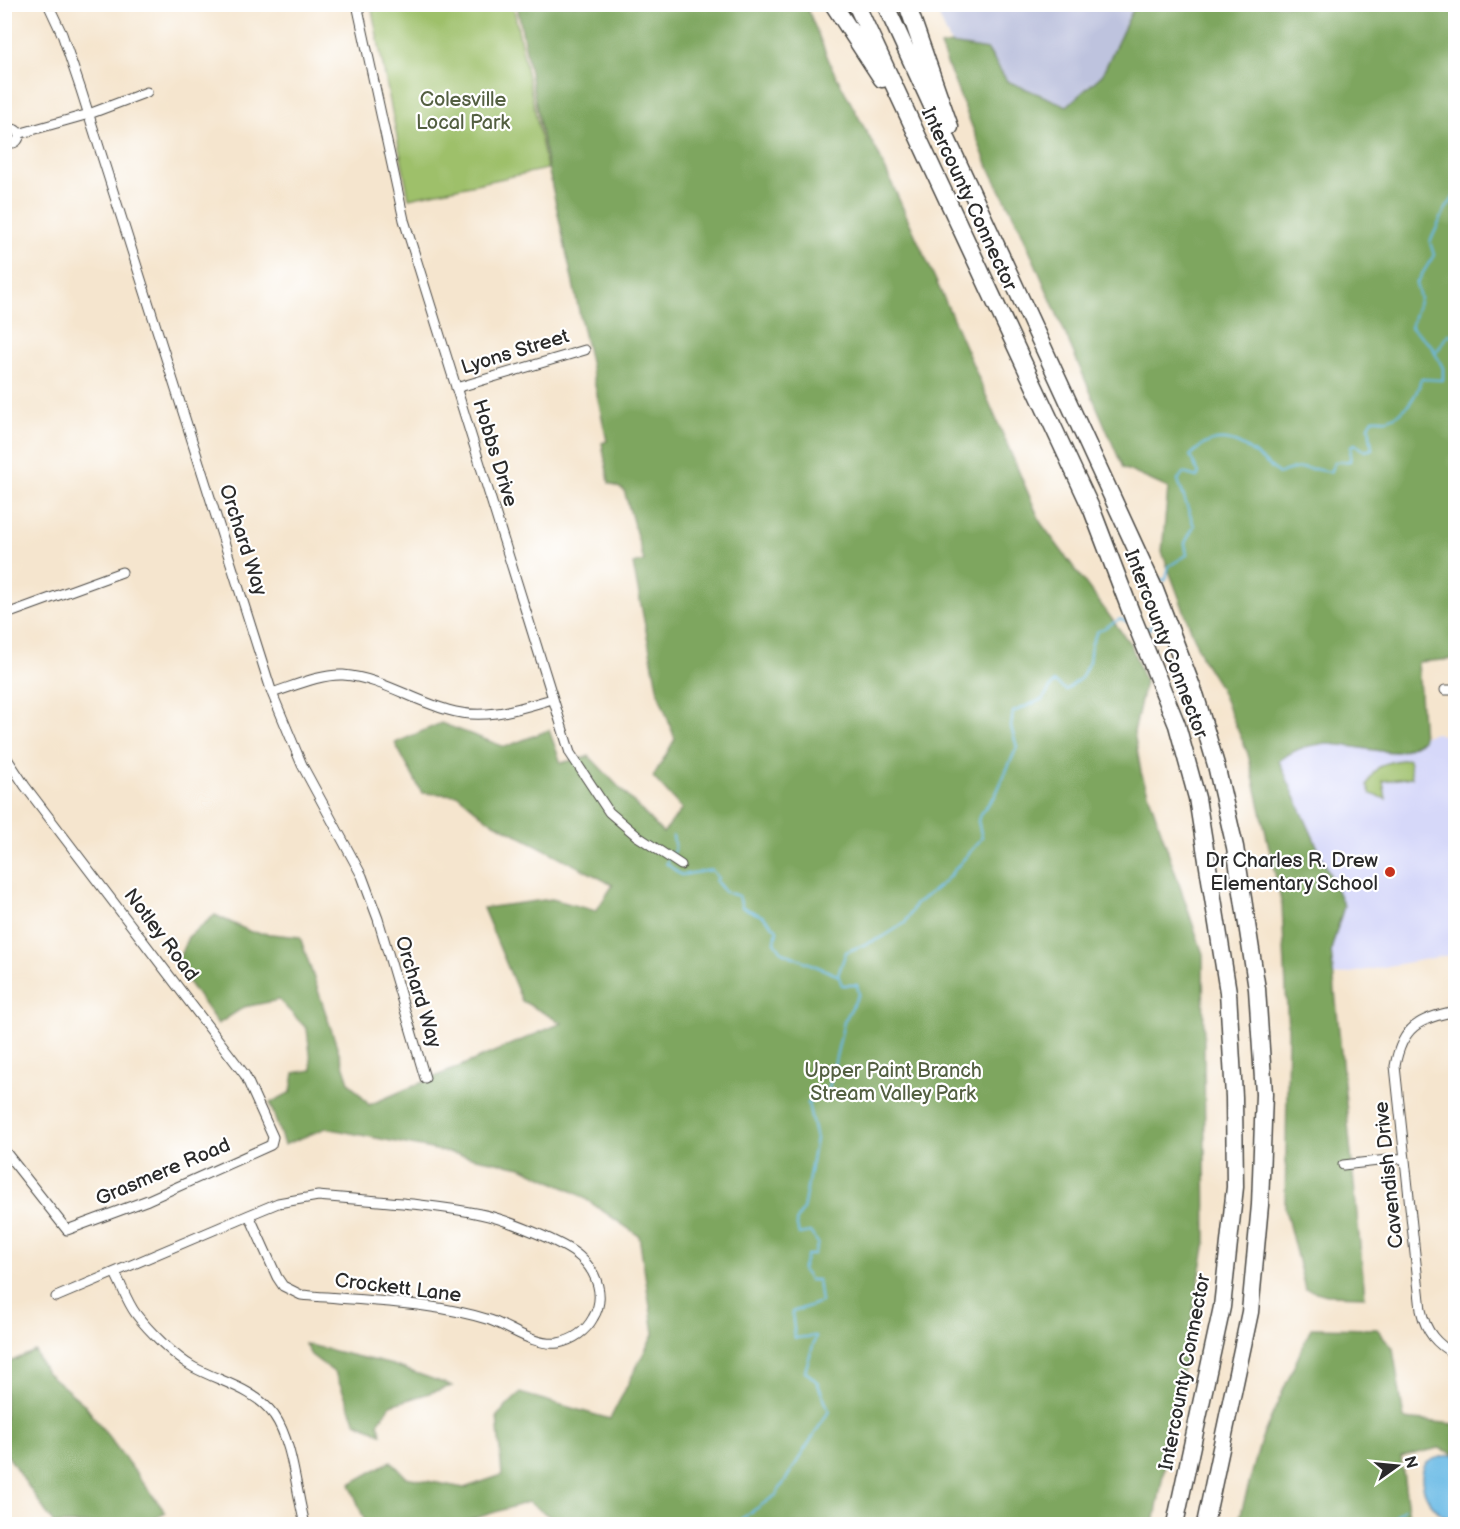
<svg xmlns="http://www.w3.org/2000/svg" width="1460" height="1529" viewBox="0 0 1460 1529" font-family="'Balsamiq Sans',sans-serif">
  <style>
    .built { fill: #d6d8f9 }
    .industrial { fill: #bec3de }
    .green { fill: #9ec06a; stroke: #64764a; stroke-width: 1.5 }
    .forest { fill: #7ea65e; stroke: #546844; stroke-width: 1.5 }
    .water { fill: #6cbbe6; stroke: #4c7388; stroke-width: 1.5 }
    .lines { fill: none; stroke-linecap: round; stroke-linejoin: round }
    .stream { stroke: #6cbbe6; stroke-width: 2 }
    .street-casing { stroke: #494743; stroke-width: 11 }
    .highway-casing { stroke: #494743; stroke-width: 19 }
    .street { stroke: #fff; stroke-width: 9 }
    .highway { stroke: #fff; stroke-width: 16 }
    .poi-dot { fill: #c8321e; stroke: #fff; stroke-width: 2 }
    .labels { text-anchor: middle; dominant-baseline: central; stroke-width: 4.5; stroke-linejoin: round; paint-order: stroke }
    .park-label { font-size: 20px; fill: #535f41; stroke: #fff }
    .street-label { font-size: 20px; fill: #2b2b2b; stroke: #fff }
    .poi-label { font-size: 20px; fill: #2b2b2b; stroke: #fff; text-anchor: end }
  </style>
  <rect width="100%" height="100%" fill="#fff"/>
  <filter id="ink" filterUnits="userSpaceOnUse"><feTurbulence type="fractalNoise" baseFrequency=".0167" numOctaves="2"/><feDisplacementMap in="SourceGraphic" scale="12" xChannelSelector="R" yChannelSelector="G"/><feConvolveMatrix kernelMatrix="1 2 1 2 8 2 1 2 1" color-interpolation-filters="sRGB"/></filter>
  <filter id="wash" filterUnits="userSpaceOnUse"><feTurbulence type="fractalNoise" baseFrequency=".008" numOctaves="4" result="noise"/><feDisplacementMap in="SourceGraphic" scale="24" xChannelSelector="R" yChannelSelector="G"/><feGaussianBlur stdDeviation="1.35" result="paint"/><feColorMatrix in="noise" values="0 0 0 0 0 0 0 0 0 0 0 0 0 0 0 0 0 1.4 0 .05"/><feComposite in="paint" operator="in"/></filter>
  <g filter="url(#wash)">
    <rect width="100%" height="100%" fill="#f5e5ce"/>
    <path class="built" d="M1436 733 1455 739V954L1333 976 1318 851 1279 761 1293 750 1309 746 1337 743 1358 746 1381 745Z"/>
    <path class="industrial" d="M934 5H1135L1102 75 1067 107 1007 81 988 50 951 44Z"/>
    <path class="green" d="M371 5H513L547 169 409 198Z
      M1409 759 1412 777 1383 781 1386 799 1371 794 1367 786C1375 762 1387 762 1409 759Z"/>
    <path class="forest" d="M517 5H806L832 68 878 153 951 314 1041 523 1131 645 1145 682 1134 732 1141 772 1203 954 1206 1242 1154 1524H561L528 1502 457 1524H366L350 1484 391 1461 406 1477 464 1488 502 1475 497 1416 520 1393 610 1419 654 1333 639 1236 578 1194 521 1167 326 1128 284 1145 270 1103 291 1092 294 1073 312 1070 307 1029 279 1000 244 1007 218 1024 176 965 188 937 215 915 251 932 300 937 349 1082 369 1105 562 1023 522 1001 483 908 552 899 596 911 613 885 487 819 458 795 422 793 395 743 441 723 505 747 549 730 561 763 589 756 663 833 682 809 653 777 675 739 658 692 633 564 644 561 624 490 609 483 602 443 607 441 549 172Z
      M1135 5H1455V659L1418 662 1423 740C1416 744 1405 751 1397 752 1353 752 1319 729 1279 761L1344 906 1331 950 1365 1296 1327 1295 1305 1289 1285 1209 1288 1031 1282 905 1248 754 1219 686 1202 659 1162 552 1168 488 1123 468 1020 228 987 164 940 46 951 44 988 50 1007 81 1067 106 1102 75Z
      M1311 1328 1377 1329 1393 1348 1404 1419 1455 1424V1454L1439 1448 1401 1457 1410 1524H1238L1261 1440Z
      M305 1344 393 1365 452 1386 391 1405 378 1423 382 1434 356 1422 335 1373 311 1355Z
      M35 1351 45 1371 84 1404 166 1513 143 1524H54L5 1452V1364Z"/>
    <path class="water" d="M1455 1455H1456L1455 1520C1435 1517 1414 1486 1425 1465 1430 1458 1447 1455 1455 1455Z"/>
    <g class="lines">
      <path class="stream" d="M1435 353 1432 346 1411 327 1420 298 1416 284 1434 255 1430 242 1445 210 1456 194
        M1156 576 1165 581 1169 566 1187 555 1185 543 1194 526 1178 480 1183 473 1197 477 1199 473 1190 456C1223 421 1251 450 1279 474 1293 465 1314 468 1330 472L1335 462 1350 461 1351 446 1355 444 1365 451 1372 449 1369 426 1373 419C1378 418 1383 420 1388 419 1406 413 1417 396 1421 379L1443 380V368L1435 353C1441 348 1443 339 1449 334L1456 337
        M1145 627 1150 629 1155 618 1152 605
        M671 856 675 849 673 836
        M668 860 666 863 681 875 712 870 718 878 716 881 725 892 739 896 742 907 764 917 777 930 775 942 782 952 837 975
        M734 1524 776 1495 829 1411 817 1382 805 1371 816 1336 795 1338 792 1312 821 1302 818 1280H810L802 1270 807 1255H814L818 1243 810 1232 799 1234 796 1222 803 1210 816 1139 808 1103 828 1092 844 1022 859 994 857 985H842L838 975 846 952 883 937 905 923 915 905 944 882 982 838 978 821 980 814 995 796 1017 747 1011 727 1013 712 1043 699 1054 682 1066 690 1081 678 1089 662 1091 645 1097 632 1120 619 1128 622
        M1388 1524 1404 1509"/>
    </g>
  </g>
  <g filter="url(#ink)">
    <g class="lines">
      <g class="street-casing">
        <path id="street" d="M48 4 62 34 81 90 272 693 302 765 362 876 378 919 425 1078
          M357 4 404 220 570 753 609 812 637 836 681 865
          M5 136a7 7 0 1 1 14 0a7 7 0 1 1-14 0Z
          M18 134 89 114 147 92
          M456 388 585 350
          M4 615 122 572
          M1445 690H1456
          M272 693C294 686 320 674 343 675 381 678 412 700 448 710 484 721 518 709 552 699
          M4 754 25 786 245 1075 273 1137 271 1145 148 1200 67 1230 4 1150
          M1456 1011C1419 1018 1402 1027 1395 1066L1421 1310C1426 1332 1436 1344 1456 1355
          M1343 1165 1405 1158
          M318 1196C371 1201 427 1203 480 1214 502 1218 564 1242 580 1257 597 1272 606 1297 593 1318 586 1331 573 1340 558 1343 534 1346 512 1328 490 1320 430 1301 364 1301 301 1295L283 1286 277 1277 249 1215 278 1203Z
          M115 1273C122 1286 127 1302 136 1314 148 1330 175 1357 193 1367 220 1382 254 1388 274 1415 293 1442 296 1492 305 1524
          M56 1297 249 1215"/>
      </g>
      <g class="highway-casing">
        <path id="highway" d="M833 4 882 79
          M856 4 1092 510 1134 620 1177 725 1197 798 1228 992 1234 1097 1235 1187 1222 1307 1175 1524
          M885 4 1155 590 1196 697 1216 765 1235 847 1257 989 1264 1094 1260 1205 1250 1312 1205 1524
          M907 4 950 127"/>
      </g>
      <use href="#street" class="street"/>
      <use href="#highway" class="highway"/>
    </g>
  </g>
  <circle class="poi-dot" cx="1390" cy="872" r="6"/>
  <g class="labels">
    <g class="park-label">
      <text x="463" y="100">Colesville<tspan x="463" dy="23">Local Park</tspan></text>
      <text x="893" y="1071">Upper Paint Branch<tspan x="893" dy="23">Stream Valley Park</tspan></text>
    </g>
    <g class="street-label">
      <text transform="translate(969 199) rotate(65)">Intercounty Connector</text>
      <text transform="translate(515 352) rotate(-17)">Lyons Street</text>
      <text transform="translate(495 453) rotate(73)">Hobbs Drive</text>
      <text transform="translate(243 540) rotate(72)">Orchard Way</text>
      <text transform="translate(1166 644) rotate(69)">Intercounty Connector</text>
      <text transform="translate(161 935) rotate(53)">Notley Road</text>
      <text transform="translate(418 992) rotate(73)">Orchard Way</text>
      <text transform="translate(163 1172) rotate(-23)">Grasmere Road</text>
      <text transform="translate(1389 1175) rotate(-96)">Cavendish Drive</text>
      <text transform="translate(398 1288) rotate(7)">Crockett Lane</text>
      <text transform="translate(1185 1372) rotate(-79)">Intercounty Connector</text>
    </g>
    <g class="poi-label">
      <text x="1378" y="861">Dr Charles R. Drew<tspan x="1378" dy="23">Elementary School</tspan></text>
    </g>
  </g>
  <rect width="1460" height="1529" fill="none" stroke="#fff" stroke-width="24"/>
  <g transform="translate(1397 1466) rotate(75)" stroke="#ffffff" stroke-width="4.5" paint-order="stroke">
  <path d="M0-4.5L10 22L0 15L-10 22Z" fill="#2b2b2b"/>
  <text y="-9" font-size="16" font-weight="bold" text-anchor="middle" fill="#2b2b2b">N</text>
  </g>
</svg>
